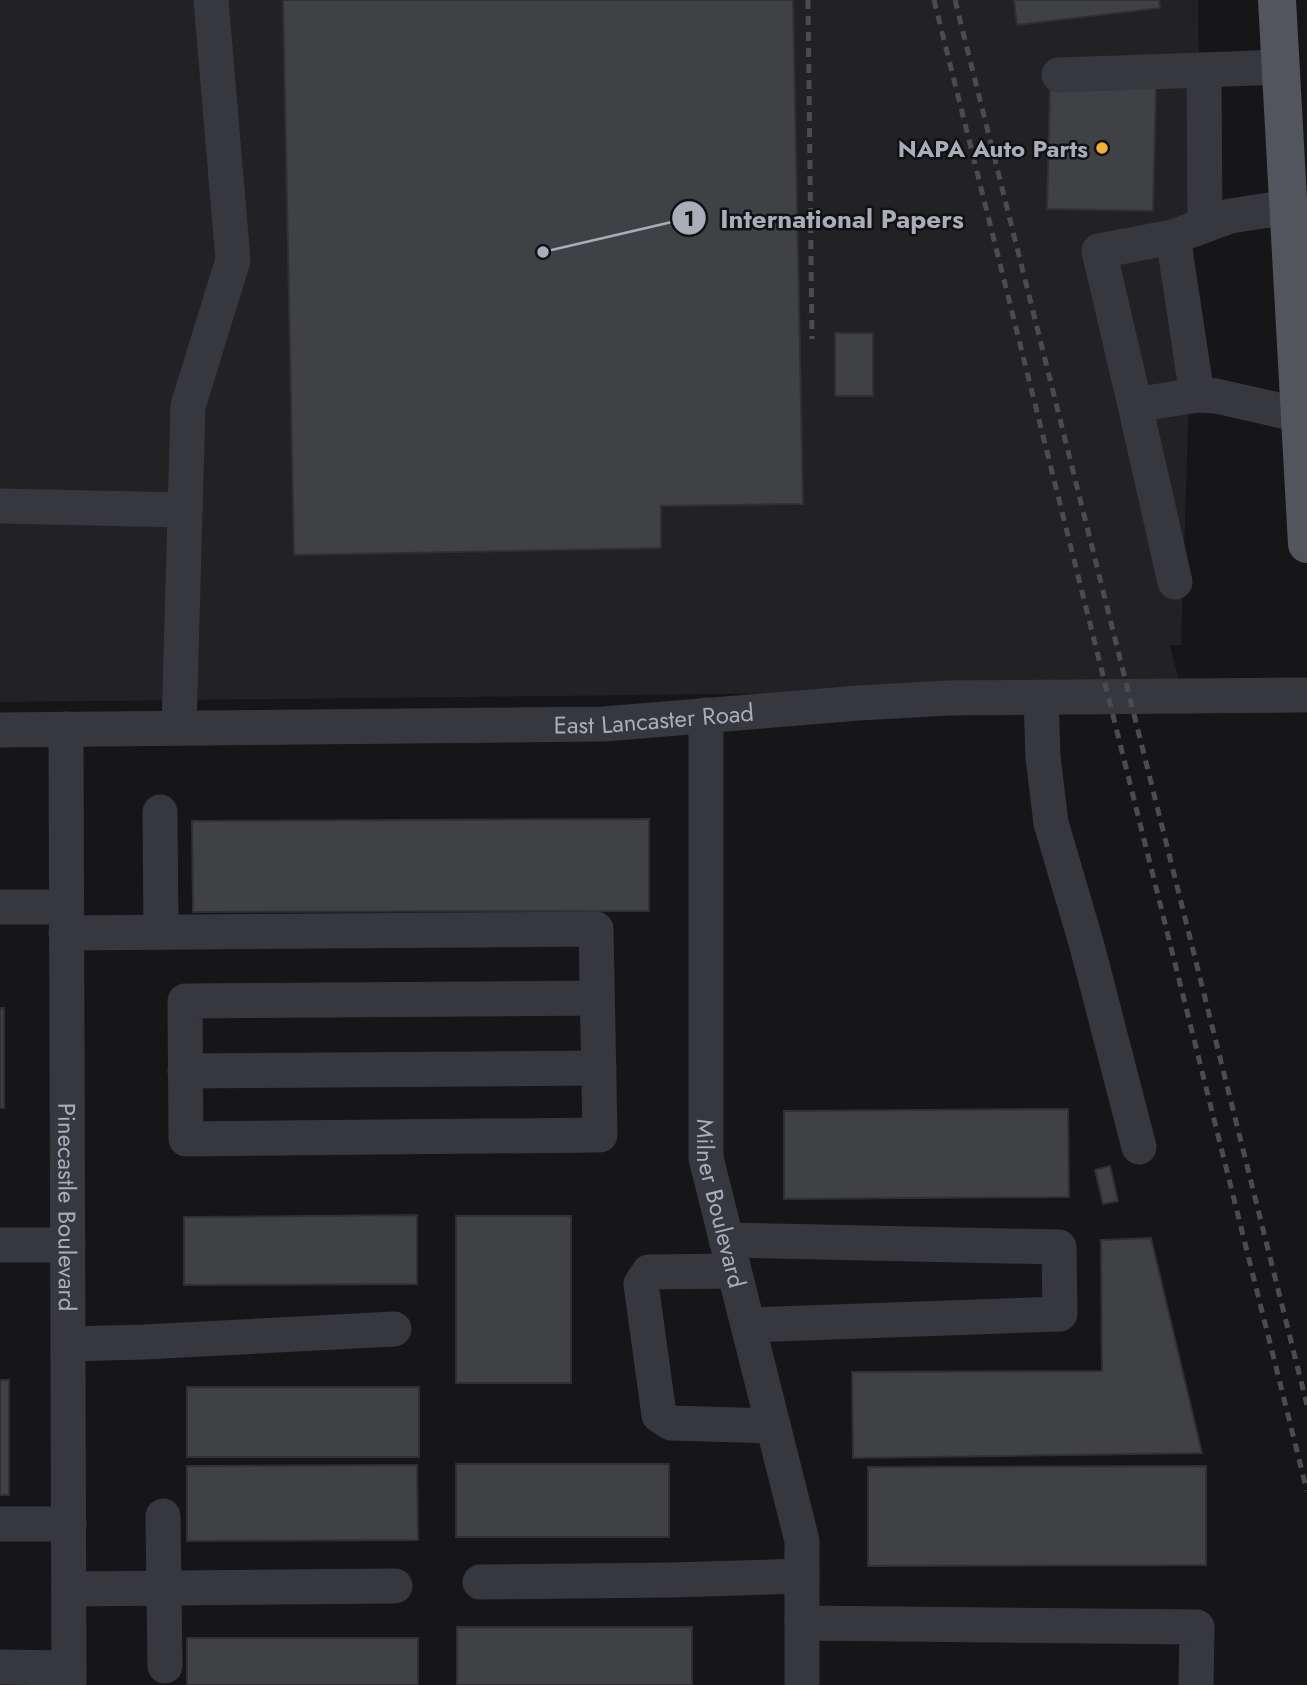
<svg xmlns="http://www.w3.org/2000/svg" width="1307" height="1685" viewBox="0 0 1307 1685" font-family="Jost,sans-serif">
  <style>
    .built { fill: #222225 }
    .building { fill: #404145; stroke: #303034; stroke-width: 2 }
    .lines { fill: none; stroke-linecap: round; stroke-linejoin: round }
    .minor { stroke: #37383d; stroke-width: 35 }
    .major { stroke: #53555c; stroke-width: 38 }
    .rail { stroke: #4a4c52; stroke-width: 5; stroke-dasharray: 9 7; stroke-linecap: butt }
    .poi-dot { fill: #f2b134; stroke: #111113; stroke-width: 2.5 }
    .labels { text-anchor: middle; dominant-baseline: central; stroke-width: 5; stroke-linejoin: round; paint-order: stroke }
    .poi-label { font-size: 24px; font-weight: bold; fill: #a8adb8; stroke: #111113; text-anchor: end }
    .street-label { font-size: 24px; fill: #a8adb8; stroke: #111113 }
    .leader { fill: none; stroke: #a8adb8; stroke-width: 2.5 }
    .callout-dot { fill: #a8adb8; stroke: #111113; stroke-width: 2.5 }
    .mark-label { font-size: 21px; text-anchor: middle; font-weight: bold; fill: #111 }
    .callout-label { font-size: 26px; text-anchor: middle; font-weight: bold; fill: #a8adb8; stroke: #111113; stroke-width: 5; stroke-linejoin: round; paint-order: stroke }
  </style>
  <rect width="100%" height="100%" fill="#161618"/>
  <path class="built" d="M0 0H1198L1199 89 1181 645H1170L1181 689 0 702Z"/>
  <path class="building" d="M283 0H793L803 504 661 506V548L294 555Z
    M1014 0H1159L1160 8 1017 25Z
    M1050 85 1156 87 1153 211 1047 209Z
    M835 333H873V396H835Z
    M649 819V911L193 912 192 821Z
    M0 1008H4V1108H0Z
    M1068 1109 1069 1197 784 1199V1111Z
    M1110 1166 1118 1201 1103 1204 1095 1170Z
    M417 1215V1284L184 1285V1217Z
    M456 1216H571V1383H456Z
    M1151 1238 1202 1453 853 1458 852 1372 1102 1371 1101 1240Z
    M0 1380H9V1495H0Z
    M187 1387H419V1457H187Z
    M456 1464H669V1537H456Z
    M417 1465 418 1540 187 1541V1466Z
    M1206 1466V1565L868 1566V1467Z
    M457 1627H692V1685H457Z
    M187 1638H418V1685H187Z"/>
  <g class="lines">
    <g class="minor">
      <path d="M1059 75 1204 70"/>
      <path d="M1289 207 1230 216 1173 237 1099 251 1135 405 1197 395 1216 396 1300 415 1307 414"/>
      <path d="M1205 225 1204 70 1281 67"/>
      <path d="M1173 237 1197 395"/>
      <path d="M1135 405 1175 582"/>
      <path d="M0 506 185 510"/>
      <path d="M1041 697 1043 757 1051 823 1087 946 1139 1147"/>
      <path id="s1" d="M706 715V1158L802 1541V1685"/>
      <path d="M179 728 188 406 233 260 211 0"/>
      <path id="s2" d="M66 729 69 1685"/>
      <path id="s3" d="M0 730 604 724 859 703 949 698 1307 695"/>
      <path d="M160 812 161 932"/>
      <path d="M0 907H66"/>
      <path d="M66 933 596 929 600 1135 186 1139 185 1001 597 998"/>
      <path d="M185 1071 599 1068"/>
      <path d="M726 1240 1059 1247 1060 1314 748 1325"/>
      <path d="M0 1245H68"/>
      <path d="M734 1271 649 1272 641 1284 659 1415 671 1423 773 1426"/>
      <path d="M68 1344 144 1342 394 1329"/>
      <path d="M163 1516 165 1666"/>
      <path d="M0 1524H69"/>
      <path d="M480 1582 671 1580 802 1576"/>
      <path d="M69 1589 395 1586"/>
      <path d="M802 1623 1197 1627 1196 1685"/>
      <path d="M0 1667 69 1668"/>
    </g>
    <path class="major" d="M1277 0 1307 544"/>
    <path class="rail" d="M808 0 812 339
      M934 0 1307 1491
      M955 0 1307 1405"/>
  </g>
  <circle class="poi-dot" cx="1102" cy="148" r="7"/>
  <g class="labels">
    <g class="poi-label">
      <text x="1088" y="148">NAPA Auto Parts</text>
    </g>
    <g class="street-label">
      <text stroke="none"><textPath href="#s3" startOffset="654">East Lancaster Road</textPath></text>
      <text stroke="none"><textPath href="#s1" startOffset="490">Milner Boulevard</textPath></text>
      <text stroke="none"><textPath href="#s2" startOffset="478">Pinecastle Boulevard</textPath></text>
    </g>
  </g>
  <path class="leader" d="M543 252L689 218"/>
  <g class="callout-dot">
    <circle cx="543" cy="252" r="7"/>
    <circle cx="689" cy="218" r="18"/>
  </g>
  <g class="mark-label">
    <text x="689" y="226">1</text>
  </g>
  <g class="callout-label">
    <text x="842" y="228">International Papers</text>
  </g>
</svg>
